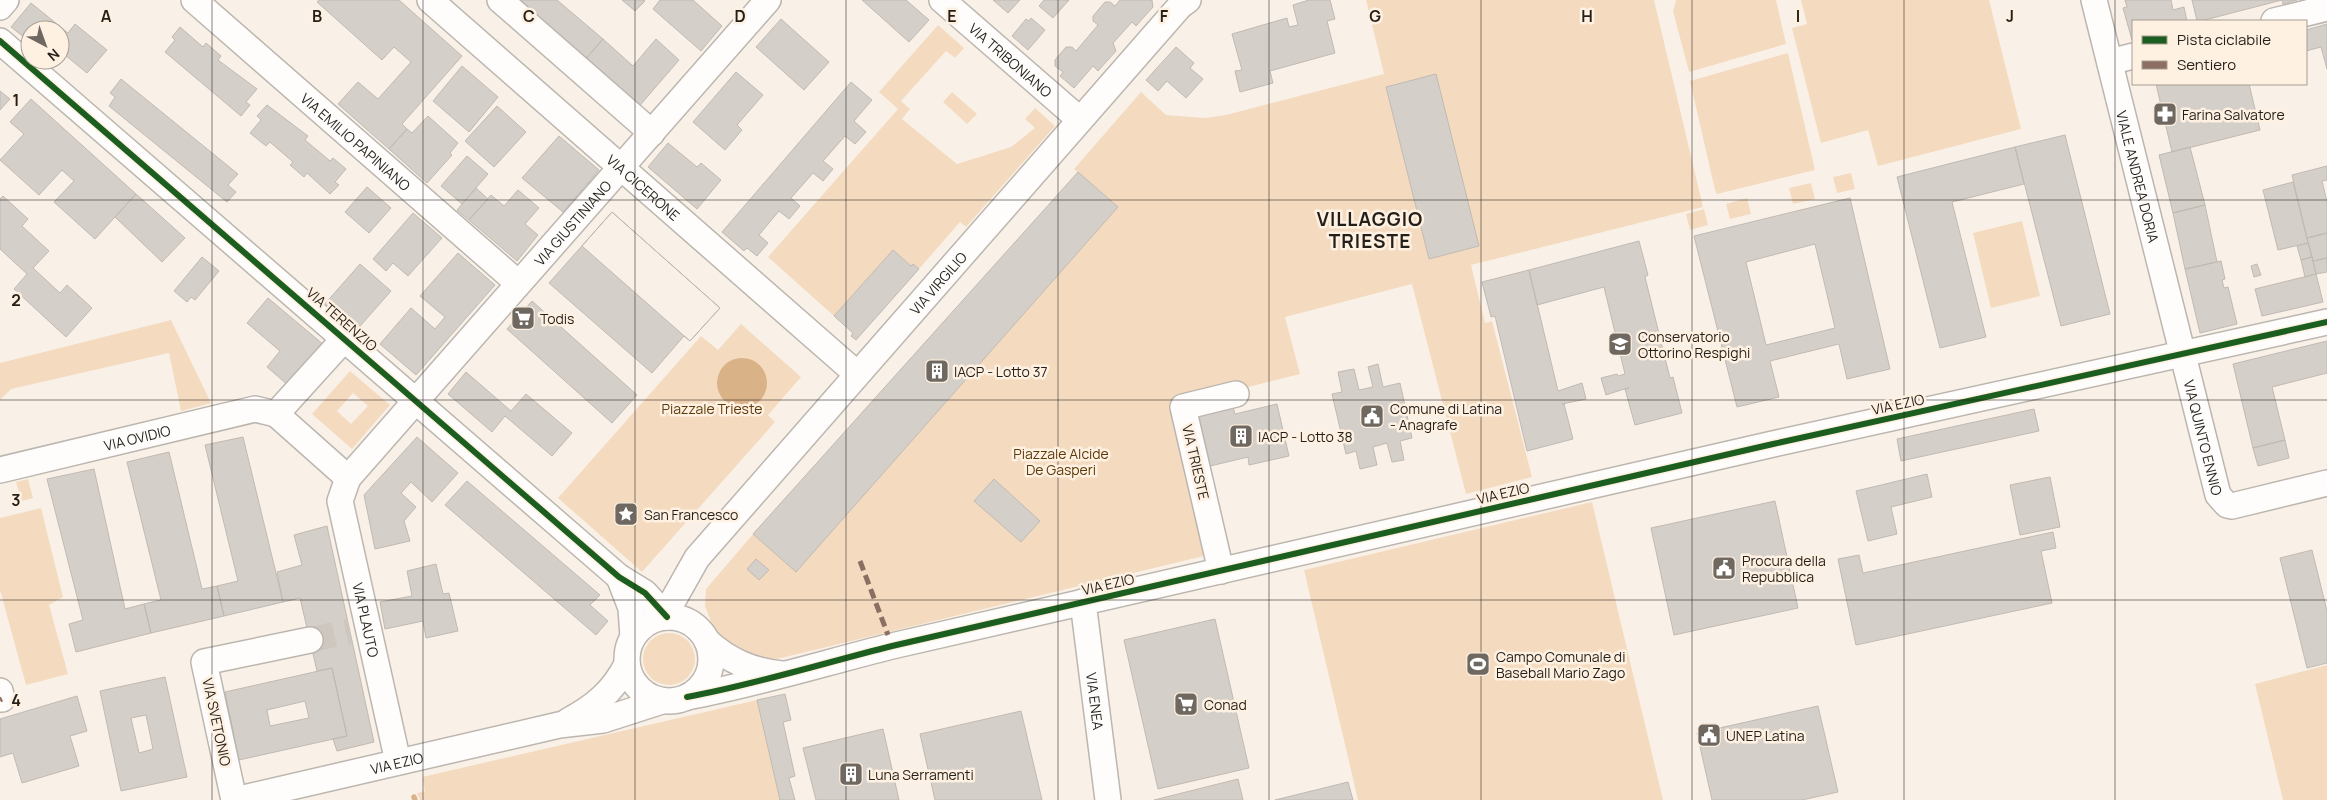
<svg xmlns="http://www.w3.org/2000/svg" width="2327" height="800" viewBox="0 0 2327 800" font-family="Manrope,sans-serif">
  <style>
    .green { fill: #f4dbc0; fill-rule: evenodd }
    .water { fill: #d9b287 }
    .lines { fill: none; stroke-linecap: round; stroke-linejoin: round }
    .stream { stroke: #d9b287; stroke-width: 5.5 }
    .building { fill: #d5cfc9; stroke: #c0bab3; fill-rule: evenodd }
    .minor-tunnel { stroke: #cec7bf; stroke-width: 25; stroke-dasharray: 25 12; stroke-linecap: butt }
    .minor-casing { stroke: #bcb6af; stroke-width: 28 }
    .minor { stroke: #fefdfc; stroke-width: 25 }
    .quiet { stroke: #8d6e63; stroke-width: 5; stroke-dasharray: 10 5; stroke-linecap: butt }
    .cycleway-casing { stroke: #fff1e2; stroke-width: 9 }
    .cycleway { stroke: #1b5e20; stroke-width: 6 }
    .grid { fill: none; stroke: #241f19; stroke-width: 1; stroke-opacity: 0.55 }
    .labels { text-anchor: middle; dominant-baseline: central; stroke-width: 5; stroke-linejoin: round; paint-order: stroke }
    .street-label { font-size: 14px; fill: #241f19; stroke: #fff1e2 }
    .poi-label { font-size: 14px; fill: #241f19; stroke: #fff1e2; text-anchor: start }
    .park-label { font-size: 14px; fill: #5d3a0a; stroke: #fff1e2 }
    .district-label { font-size: 19px; font-weight: bold; letter-spacing: 1px; fill: #241f19; stroke: #fff1e2 }
    .grid-label { font-size: 16px; text-anchor: middle; font-weight: bold; fill: #241f19; stroke: #fff1e2; stroke-width: 5; stroke-linejoin: round; paint-order: stroke }
  </style>
  <rect width="100%" height="100%" fill="#f9f1e8"/>
  <path class="green" d="M1366 0H1654L1703 207 1471 265 1485 323 1492 321 1532 477 1466 494 1412 284 1285 317 1300 374 1177 405 1212 554 777 659H761L742 653 721 637 713 627 705 606 706 589 753 534 1118 207 1074 169 1141 92 1166 115 1205 118 1226 115 1384 74Z
    M1676 0H1776L1786 44 1689 72 1673 11Z
    M1801 0H1989L2021 129 1878 166 1868 130 1821 143 1792 28 1807 24Z
    M938 25 964 48 955 58 946 51 901 101 910 109 902 119 957 164 1011 147 1035 128 1025 119 1035 108 1055 126 966 227 960 222 919 269 913 264 911 266 893 250 834 316 768 257 898 109 879 92Z
    M1788 53 1815 170 1717 194 1715 190 1690 81Z
    M952 92 977 114 967 124 943 102Z
    M1851 173 1855 189 1837 193 1833 177Z
    M1811 183 1815 199 1793 204 1789 188Z
    M1747 198 1751 214 1730 219 1726 204Z
    M1704 209 1708 225 1690 230 1686 214Z
    M2022 221 2040 296 1991 308 1973 233Z
    M171 320 211 403 181 411 169 353 11 389 0 400V363Z
    M741 324 801 377 768 415 775 422 642 572 558 498 701 336 718 350Z
    M350 371 390 405 352 449 312 414ZM353 393 368 406 351 424 337 411Z
    M28 479 33 498 22 501 16 482Z
    M1592 502 1663 800H1358L1304 570Z
    M41 508 63 597 49 605 68 674 26 685 0 590V518Z
    M643 659a26 26 0 1 1 52 0a26 26 0 1 1-52 0Z
    M2327 665V800H2283L2255 684Z
    M757 700 780 800H420L417 793 425 791 422 777Z"/>
  <path class="water" d="M717 383a25 25 0 1 1 50 0a25 25 0 1 1-50 0Z"/>
  <g class="lines">
    <path class="stream" d="M414 797 415 800"/>
  </g>
  <path class="building" d="M319 0H399L462 56 402 124 407 129 389 149 338 104 358 82 378 99 411 62 394 47 382 60 317 2Z
    M512 0H557L603 39 582 63Z
    M622 0H644L645 1 635 11Z
    M660 0H693L722 26 701 51 653 9Z
    M862 0H906L929 20 909 42Z
    M993 0H1020L1008 13Z
    M1044 0H1069L1053 18 1039 6Z
    M1120 0H1152L1153 7 1136 26 1132 22 1113 43 1116 51 1098 71 1093 66 1074 88 1060 76 1063 72 1055 66V60L1066 47H1072L1076 51 1098 25 1093 21V16L1105 2H1110L1115 6Z
    M1309 0H1330L1335 19 1327 21 1335 53 1270 71 1273 83 1240 92 1235 71 1242 70 1232 34 1287 18 1289 27 1298 25 1293 5Z
    M2125 0H2171L2173 10 2184 7 2187 21H2133L2132 40 2123 8 2127 7Z
    M2192 0H2297L2283 4 2282 0 2201 21H2197Z
    M31 3 68 33 75 24 107 50 87 73 60 51V30H30V42L11 27Z
    M1031 18 1045 30 1028 50 1012 36 1026 19 1029 21Z
    M781 19 829 62 804 90 756 47Z
    M2327 24V69L2321 47 2306 51V30Z
    M180 27 203 47 206 43 221 56 218 60 257 89 246 102 250 105 241 116 165 52 175 40 172 37Z
    M603 39 633 66 656 39 679 60 636 110 582 63Z
    M1176 47 1194 63 1190 68 1203 79 1186 98 1167 81 1158 91 1146 80Z
    M462 66 498 97 469 132 433 101Z
    M736 72 763 95 737 125 742 130 725 150 693 122Z
    M1436 74 1479 246 1429 259 1386 87Z
    M121 79 238 174 228 185 236 192 227 202 109 106 115 97 110 93Z
    M851 82 872 100 854 121 866 132 855 144 845 136 823 161 833 169 823 181 813 173 791 198 800 206 789 219 779 211 759 235 768 243 757 256 747 248 744 251 722 232Z
    M2156 84H2249L2260 130 2172 152Z
    M0 91 10 99 0 110Z
    M31 99 136 194 95 239 54 202 74 181 62 170 39 195 0 160 24 134 10 122Z
    M267 105 308 136 305 140 330 161 333 158 346 169 335 182 339 185 330 194 307 173 304 177 290 165 293 162 270 142 266 146 250 133 261 120 257 116Z
    M497 106 526 132 494 167 465 141Z
    M428 116 458 143 450 153 452 155 427 183 389 149 407 129 412 133Z
    M2065 135 2110 314 2061 326 2015 147Z
    M559 136 599 170 563 212 522 178Z
    M668 143 697 167 701 163 721 180 697 209 648 167Z
    M2015 147 2024 184 1952 202 1986 337 1940 348 1897 177Z
    M2190 147 2205 205 2173 213 2159 155Z
    M467 156 488 174 462 204 441 186Z
    M2327 166V180L2322 181 2327 202V233L2307 238 2292 175Z
    M1078 172 1118 207 796 572 753 534Z
    M2293 182 2308 243 2278 250 2263 190Z
    M367 187 391 208 369 233 345 212Z
    M476 188 488 199 469 220 457 210Z
    M518 190 539 208 525 224 538 235 517 261 469 220 491 195 504 206Z
    M136 194 185 238 162 262 115 217Z
    M3 196 28 219 22 226 49 251 33 268 60 293 67 285 92 308 66 337 14 289 27 274 0 249V199Z
    M1850 198 1890 369 1847 379 1839 344 1770 361 1779 397 1737 407 1694 236ZM1815 244 1835 328 1766 345 1746 262Z
    M2205 205 2217 262 2185 269 2173 213Z
    M612 212 720 308 690 341 684 336 652 373 549 283Z
    M612 212 720 308 690 341 582 246Z
    M413 213 442 238 408 276 393 263 386 271 373 259Z
    M2327 233V258L2313 261 2307 238Z
    M1639 241 1648 275 1645 277 1670 378 1673 377 1682 413 1635 425 1625 389 1629 388 1621 390 1606 395 1601 378 1617 374 1618 376 1625 374 1604 287 1537 305 1529 270Z
    M2308 243 2312 257 2301 260 2297 246Z
    M893 250 911 266 913 264 919 269 856 340 851 336 853 333 834 316Z
    M458 253 495 285 416 375 380 344 411 308 435 329 445 317 420 296Z
    M202 257 219 271 195 300 191 297 187 302 174 291Z
    M2312 257 2316 274 2305 277 2301 260Z
    M2327 258V272L2316 274 2313 261Z
    M2221 261 2225 279 2222 280 2224 288 2228 287 2237 324 2200 333 2185 269Z
    M360 264 391 291 354 333 323 306Z
    M2257 264 2261 275 2254 277 2251 266Z
    M1529 270 1558 391 1582 383 1586 399 1562 404H1564L1573 439 1527 451 1495 316 1491 317 1482 282Z
    M2316 274 2323 302 2262 316 2255 289Z
    M268 298 324 345 289 386 267 367 280 351 247 323Z
    M532 301 637 395 612 423 507 329Z
    M2327 341V373L2272 387 2285 440 2253 448 2233 364Z
    M1378 364 1383 387 1400 383 1412 438 1400 441 1404 460 1392 462 1387 443 1373 447 1377 465 1360 469 1356 451 1346 454 1332 394 1342 392 1338 372 1354 369 1359 390 1373 387 1368 367Z
    M466 372 511 411 526 394 572 433 552 456 505 416 492 432 448 394Z
    M1277 404 1289 456 1249 465 1248 457 1206 467 1194 416 1233 407 1235 414Z
    M2034 409 2039 431 1901 461 1897 439Z
    M243 437 283 602 224 616 217 586 238 581 205 445Z
    M417 437 458 473 432 502 411 482 401 493 416 507 404 521 410 541 375 549 364 495Z
    M2285 440 2289 458 2258 466 2253 448Z
    M169 452 202 589 217 586 224 616 151 633 144 604 161 600 127 462Z
    M94 469 125 609 144 604 151 633 76 652 69 624 83 620 47 479Z
    M1927 474 1932 497 1891 507 1897 534 1868 541 1856 491Z
    M2050 477 2060 527 2020 535 2010 485Z
    M994 479 1040 521 1021 542 974 501Z
    M467 481 600 595 590 605 608 621 596 635 445 505Z
    M1775 501 1798 608 1674 635 1651 528Z
    M327 526 374 742 337 751 333 739 347 736 332 668 317 671 300 598 283 602 277 572 302 565 294 535Z
    M2053 532 2056 548 2041 551 2052 603 1856 645 1838 559 1859 555 1863 573Z
    M2312 550 2327 611V663L2307 668 2280 558Z
    M756 559 769 570 759 580 747 569Z
    M436 564 443 594 449 593 458 631 426 638 423 621 385 629 380 602 412 596 407 571Z
    M1215 619 1249 768 1158 789 1124 640Z
    M332 668 347 736 239 760 225 692ZM305 701 309 718 270 726 267 710Z
    M165 677 187 777 121 791 100 691ZM146 715 153 749 139 753 131 718Z
    M785 694 791 720 783 722 795 776 789 778 795 800H780L757 700Z
    M77 696 87 731 70 736 79 766 22 783 13 753 0 757V719Z
    M1818 706 1838 792 1802 800H1712L1697 733Z
    M1021 711 1042 800H935L920 734Z
    M883 729 899 800H816L803 748Z
    M1238 779 1243 800H1154Z
    M1348 782 1353 800H1275Z"/>
  <g class="lines">
    <path class="minor-tunnel" d="M310 640 350 631"/>
    <g class="minor-casing">
      <g id="minor">
        <path id="s1" d="M194 0 518 283"/>
        <path id="s2" d="M430 0 857 374"/>
        <path d="M500 0 652 133"/>
        <path id="s3" d="M942 0 1079 119"/>
        <path id="s4" d="M2094 0 2218 495 2227 505 2232 506 2327 483"/>
        <path d="M0 7 6 0"/>
        <path d="M2274 21 2327 8"/>
        <path d="M0 41 619 577 645 593 667 617"/>
        <path d="M2110 62 2133 56"/>
        <path id="s5" d="M345 338 276 414 348 478 768 0"/>
        <path id="s6" d="M0 470 255 409 276 414"/>
        <path id="s7" d="M348 478 340 501 398 762"/>
        <path d="M1221 571 1183 407 1236 394"/>
        <path d="M619 577 631 608 633 637"/>
        <path id="s8" d="M1083 602 1108 800"/>
        <circle cx="669" cy="659" r="42"/>
        <path id="s9" d="M667 617 671 604 697 558 1180 6 1188 0"/>
        <path d="M707 641C729 661 752 671 782 674"/>
        <path d="M0 691 2 699"/>
        <path d="M687 697C757 684 824 663 892 646L1773 444 2327 322"/>
        <path d="M568 721C594 707 613 692 627 664"/>
        <path d="M234 800 204 662 310 640"/>
        <path id="s10" d="M235 800 559 725 603 720 662 701"/>
      </g>
    </g>
    <use href="#minor" class="minor"/>
    <path class="quiet" d="M860 561 888 635
      M0 700 2 699"/>
    <g class="cycleway-casing">
      <path id="cycleway" d="M0 41 619 577 645 593 667 617
        M687 697C757 684 824 663 892 646L1773 444 2327 322"/>
    </g>
    <use href="#cycleway" class="cycleway"/>
  </g>
  <path class="grid" d="M212 0V800M423 0V800M635 0V800M846 0V800M1058 0V800M1269 0V800M1481 0V800M1692 0V800M1904 0V800M2115 0V800M0 200H2327M0 400H2327M0 600H2327"/>
  <defs>
    <g id="pharmacy-square" transform="scale(1.25)"><rect x="-9" y="-9" width="18" height="18" rx="4" fill="#6f6861" stroke="#fff1e2"/><path d="M-2-6h4v4h4v4h-4v4h-4v-4h-4v-4h4Z" fill="#fff"/></g>
    <g id="supermarket-square" transform="scale(1.25)"><rect x="-9" y="-9" width="18" height="18" rx="4" fill="#6f6861" stroke="#fff1e2"/><path d="M-6-5.5h2.5l.6 2H6L4.5 2H-2.5L-4.4-4H-6ZM-1.5 3.2a1.3 1.3 0 1 0 .1 0ZM3 3.2a1.3 1.3 0 1 0 .1 0Z" fill="#fff"/></g>
    <g id="school-square" transform="scale(1.25)"><rect x="-9" y="-9" width="18" height="18" rx="4" fill="#6f6861" stroke="#fff1e2"/><path d="M0-5L7-2L0 1L-7-2ZM-4 1L0 2.5L4 1V4Q0 6-4 4Z" fill="#fff"/></g>
    <g id="building-square" transform="scale(1.25)"><rect x="-9" y="-9" width="18" height="18" rx="4" fill="#6f6861" stroke="#fff1e2"/><path d="M-4-6H4V6H1V3H-1V6H-4ZM-2.5-4.3h1.7v1.8h-1.7ZM.8-4.3h1.7v1.8H.8ZM-2.5-1h1.7V.8h-1.7ZM.8-1h1.7V.8H.8Z" fill="#fff"/></g>
    <g id="civic-square" transform="scale(1.25)"><rect x="-9" y="-9" width="18" height="18" rx="4" fill="#6f6861" stroke="#fff1e2"/><path d="M-.6-6.5H3V-4.5H.6V-3L4-1V1h2V6H-6V1h2V-1L-.6-3ZM-1.2 2.5V6h2.4V2.5Z" fill="#fff"/></g>
    <g id="sight-square" transform="scale(1.25)"><rect x="-9" y="-9" width="18" height="18" rx="4" fill="#6f6861" stroke="#fff1e2"/><path d="M0-6L1.8-2.2L6-1.7L2.9 1.2L3.7 5.4L0 3.3L-3.7 5.4L-2.9 1.2L-6-1.7L-1.8-2.2Z" fill="#fff"/></g>
    <g id="stadium-square" transform="scale(1.25)"><rect x="-9" y="-9" width="18" height="18" rx="4" fill="#6f6861" stroke="#fff1e2"/><path d="M0-5a6.5 5 0 1 0 0 10a6.5 5 0 1 0 0-10ZM-3.5-1.8h7v3.6h-7Z" fill="#fff"/></g>
  </defs>
  <g fill-rule="evenodd">
    <use href="#pharmacy-square" x="2165" y="114"/>
    <use href="#supermarket-square" x="523" y="318"/>
    <use href="#school-square" x="1620" y="344"/>
    <use href="#building-square" x="937" y="371"/>
    <use href="#civic-square" x="1372" y="416"/>
    <use href="#building-square" x="1241" y="436"/>
    <use href="#sight-square" x="626" y="514"/>
    <use href="#civic-square" x="1724" y="568"/>
    <use href="#stadium-square" x="1478" y="664"/>
    <use href="#supermarket-square" x="1186" y="704"/>
    <use href="#civic-square" x="1709" y="735"/>
    <use href="#building-square" x="851" y="774"/>
  </g>
  <g class="labels">
    <g class="street-label">
      <text stroke="none"><textPath href="#s3" startOffset="91">VIA TRIBONIANO</textPath></text>
      <text stroke="none"><textPath href="#s1" startOffset="215">VIA EMILIO PAPINIANO</textPath></text>
      <text stroke="none"><textPath href="#s4" startOffset="182">VIALE ANDREA DORIA</textPath></text>
      <text stroke="none"><textPath href="#s2" startOffset="284">VIA CICERONE</textPath></text>
      <text stroke="none"><textPath href="#s5" startOffset="539">VIA GIUSTINIANO</textPath></text>
      <text stroke="none"><textPath href="#s9" startOffset="432">VIA VIRGILIO</textPath></text>
      <text transform="translate(342 319) rotate(41)">VIA TERENZIO</text>
      <text transform="translate(1898 404) rotate(-12)">VIA EZIO</text>
      <text stroke="none"><textPath href="#s6" startOffset="141">VIA OVIDIO</textPath></text>
      <text stroke="none"><textPath href="#s4" startOffset="451">VIA QUINTO ENNIO</textPath></text>
      <text transform="translate(1196 462) rotate(77)">VIA TRIESTE</text>
      <text transform="translate(1503 493) rotate(-13)">VIA EZIO</text>
      <text transform="translate(1108 584) rotate(-13)">VIA EZIO</text>
      <text stroke="none"><textPath href="#s7" startOffset="146">VIA PLAUTO</textPath></text>
      <text stroke="none"><textPath href="#s8" startOffset="100">VIA ENEA</textPath></text>
      <text transform="translate(217 722) rotate(78)">VIA SVETONIO</text>
      <text stroke="none"><textPath href="#s10" startOffset="166">VIA EZIO</textPath></text>
    </g>
    <g class="poi-label">
      <text x="2182" y="114">Farina Salvatore</text>
      <text x="540" y="318">Todis</text>
      <text x="1638" y="336">Conservatorio<tspan x="1638" dy="16">Ottorino Respighi</tspan></text>
      <text x="954" y="371">IACP - Lotto 37</text>
      <text x="1390" y="408">Comune di Latina<tspan x="1390" dy="16">- Anagrafe</tspan></text>
      <text x="1258" y="436">IACP - Lotto 38</text>
      <text x="644" y="514">San Francesco</text>
      <text x="1742" y="560">Procura della<tspan x="1742" dy="16">Repubblica</tspan></text>
      <text x="1496" y="656">Campo Comunale di<tspan x="1496" dy="16">Baseball Mario Zago</tspan></text>
      <text x="1204" y="704">Conad</text>
      <text x="1726" y="735">UNEP Latina</text>
      <text x="868" y="774">Luna Serramenti</text>
    </g>
    <g class="park-label">
      <text x="712" y="408">Piazzale Trieste</text>
      <text x="1061" y="453">Piazzale Alcide<tspan x="1061" dy="16">De Gasperi</tspan></text>
    </g>
    <g class="district-label">
      <text x="1370" y="219">VILLAGGIO<tspan x="1370" dy="22">TRIESTE</tspan></text>
    </g>
  </g>
  <g class="grid-label">
    <text x="106" y="22">A</text>
    <text x="317" y="22">B</text>
    <text x="529" y="22">C</text>
    <text x="740" y="22">D</text>
    <text x="952" y="22">E</text>
    <text x="1164" y="22">F</text>
    <text x="1375" y="22">G</text>
    <text x="1587" y="22">H</text>
    <text x="1798" y="22">I</text>
    <text x="2010" y="22">J</text>
    <text x="16" y="106">1</text>
    <text x="16" y="306">2</text>
    <text x="16" y="506">3</text>
    <text x="16" y="706">4</text>
  </g>
  <rect x="2132" y="20" width="175" height="65" fill="#fff1e2" stroke="#a79d92"/>
  <rect x="2142" y="36" width="25" height="8" fill="#1b5e20" stroke="#a79d92"/>
  <text x="2177" y="45" font-size="15" fill="#241f19">Pista ciclabile</text>
  <rect x="2142" y="61" width="25" height="8" fill="#8d6e63" stroke="#a79d92"/>
  <text x="2177" y="70" font-size="15" fill="#241f19">Sentiero</text>
  <g transform="translate(45 45) rotate(139)"><circle r="24" fill="#fff1e2" stroke="#a79d92"/>
  <path d="M0-4L9 19L0 12L-9 19Z" fill="#6f6861"/>
  <text y="-8" font-size="14" font-weight="bold" text-anchor="middle" fill="#241f19">N</text>
  </g>
</svg>
